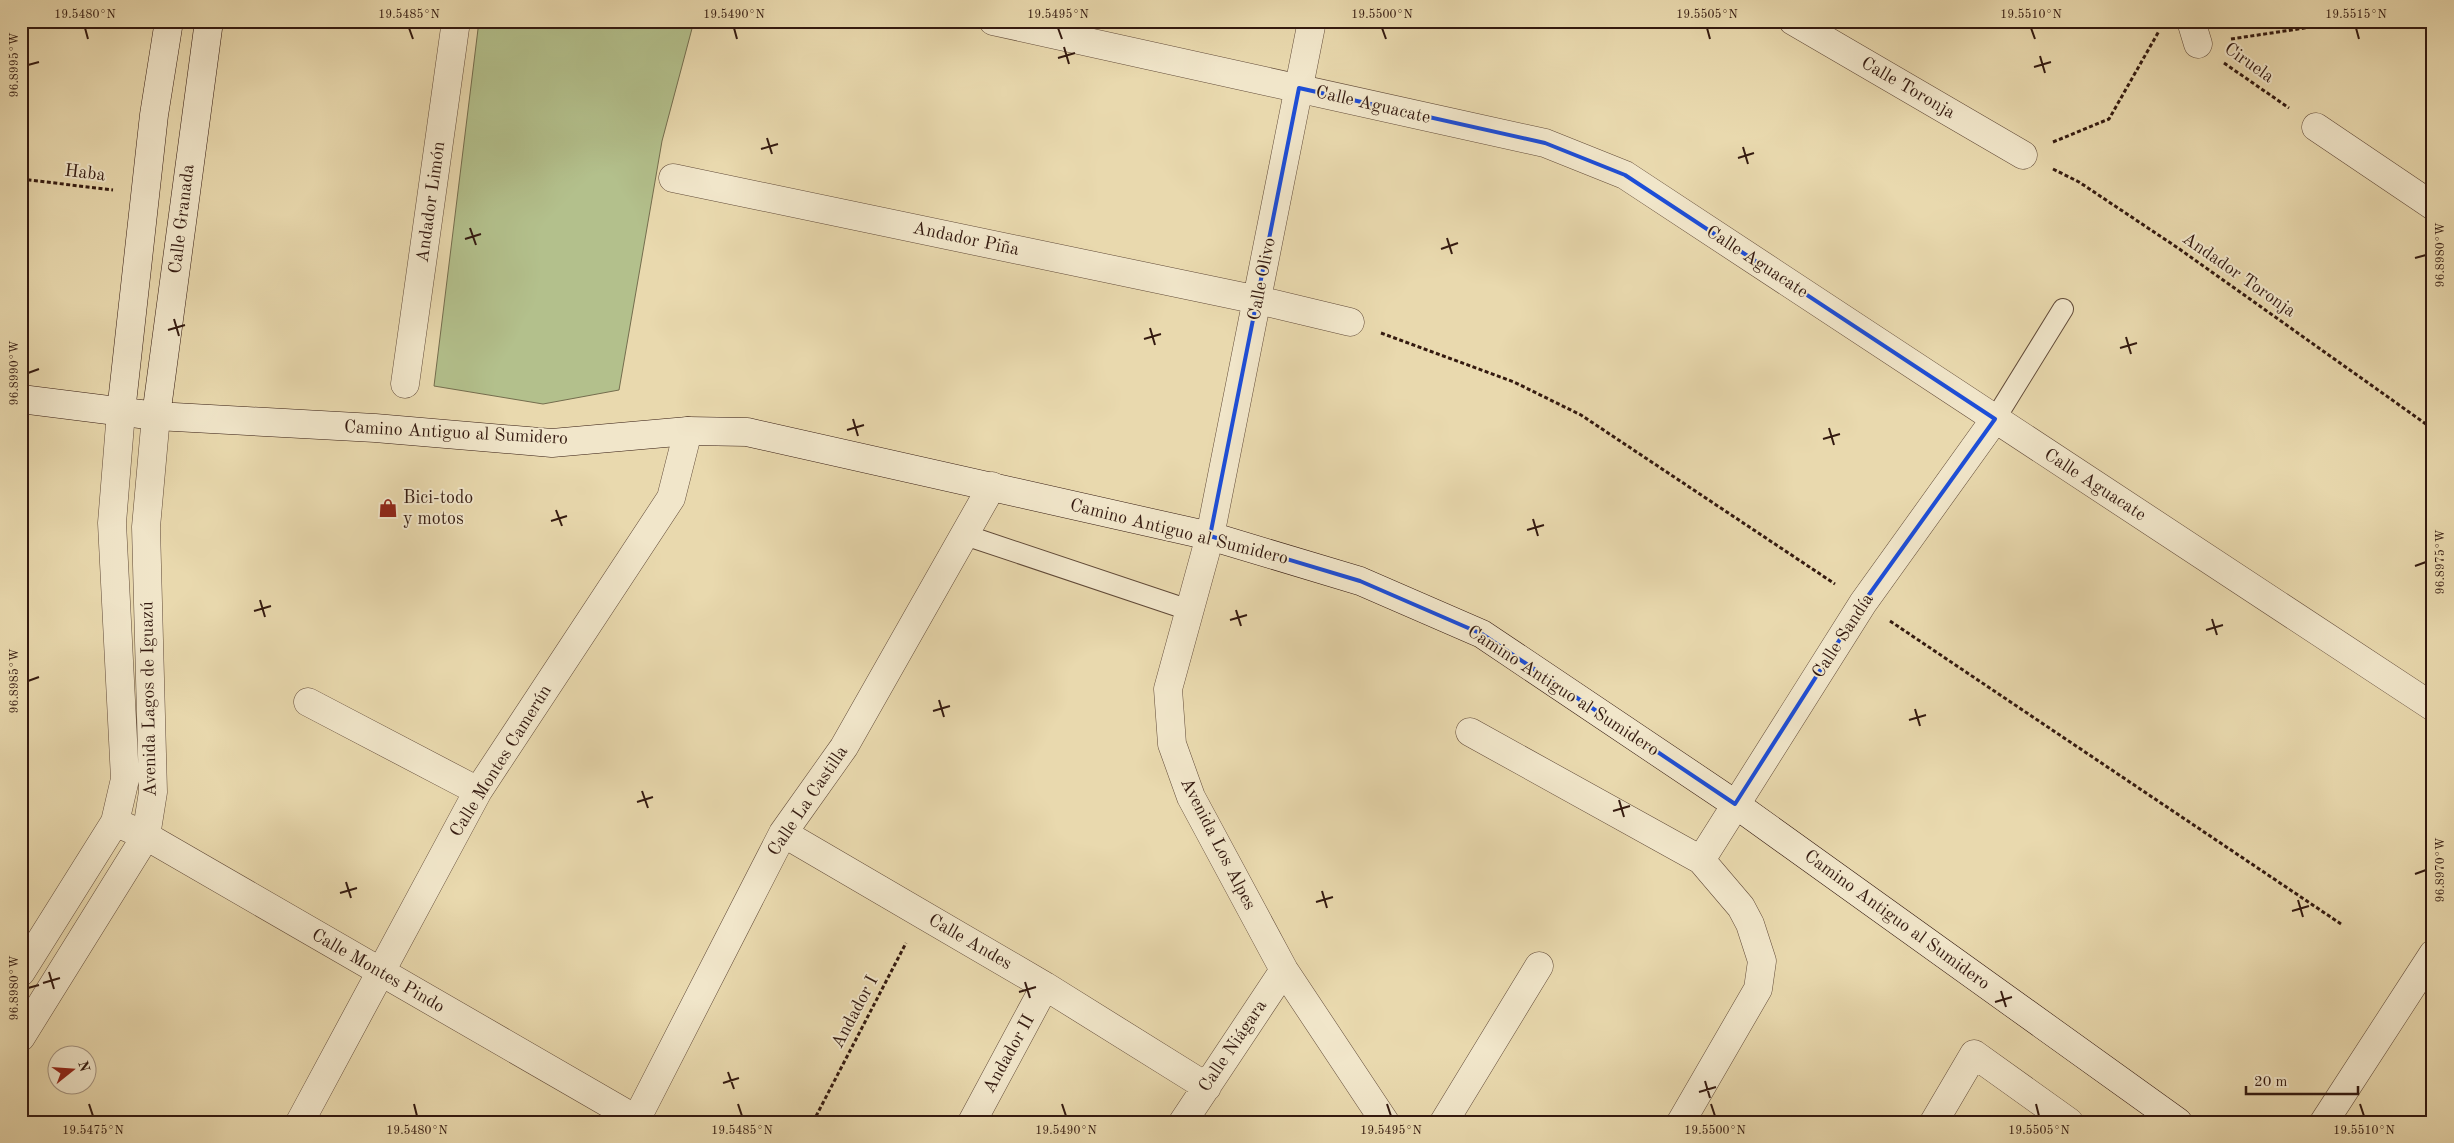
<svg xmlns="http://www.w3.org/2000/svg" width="2454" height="1143" viewBox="0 0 2454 1143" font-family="'Old Standard TT',serif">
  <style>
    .green { fill: #b3c08c; stroke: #746d4e }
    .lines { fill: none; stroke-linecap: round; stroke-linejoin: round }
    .lane-casing { stroke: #614a38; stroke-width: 22 }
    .street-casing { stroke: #614a38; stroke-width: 29 }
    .secondary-casing { stroke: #341a10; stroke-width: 29 }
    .path { stroke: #341a10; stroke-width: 3; stroke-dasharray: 4 2.5; stroke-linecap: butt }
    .lane { stroke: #f1e6ca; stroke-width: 20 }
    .street { stroke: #f1e6ca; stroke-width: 28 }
    .secondary { stroke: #f1e6ca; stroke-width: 28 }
    .marked { fill: none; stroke: #1d4ed8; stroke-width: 4; stroke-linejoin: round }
    .ticks { fill: none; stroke: #341a10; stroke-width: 2 }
    .labels { text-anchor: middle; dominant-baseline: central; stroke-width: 4; stroke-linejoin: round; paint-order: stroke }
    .street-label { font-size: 18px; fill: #341a10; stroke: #f1e6ca }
    .poi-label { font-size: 18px; fill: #341a10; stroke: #f1e6ca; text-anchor: start }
    .neatline { fill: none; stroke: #341a10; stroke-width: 2 }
    .ticks-label { font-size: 12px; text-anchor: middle; fill: #341a10 }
  </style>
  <rect width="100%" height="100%" fill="#e9d9ae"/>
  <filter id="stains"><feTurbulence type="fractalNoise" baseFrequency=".004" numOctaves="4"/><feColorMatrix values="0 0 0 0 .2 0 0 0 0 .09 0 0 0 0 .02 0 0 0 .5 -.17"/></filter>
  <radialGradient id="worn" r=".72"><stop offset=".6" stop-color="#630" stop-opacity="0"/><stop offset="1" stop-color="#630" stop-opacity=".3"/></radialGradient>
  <path class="green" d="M479 21H694L662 141 619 390 543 404 434 386Z"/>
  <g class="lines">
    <g class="lane-casing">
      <path id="lane" d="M1995 419 2063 309
        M965 535 1189 610"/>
    </g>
    <g class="street-casing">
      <path id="street" d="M993 21 1545 143 1625 175 2433 707
        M1312 21 1210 536 1168 689 1172 744 1191 797 1284 970 1385 1122
        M1793 21 2023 155
        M2191 21 2198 44
        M2316 127 2433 206
        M673 178 1258 300 1350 322
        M405 384 456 21
        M308 702 478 791
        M1470 732 1701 860 1741 907 1750 924 1762 961 1758 989 1681 1122
        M115 822 146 836 641 1122
        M783 833 1045 986 1207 1087
        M1701 860 1863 603 1995 419
        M21 972 115 822 125 779 112 523 121 412
        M21 1037 146 836 153 792 146 527 156 416
        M300 1122 478 791 671 498 688 431
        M635 1122 783 833 844 747 992 486
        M972 1122 1045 986
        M1183 1122 1284 970
        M1444 1122 1539 966
        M1934 1122 1974 1054 2069 1122
        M2324 1122 2433 954"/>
    </g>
    <g class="secondary-casing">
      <path id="secondary" d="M21 399 156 416 375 428 552 443 688 431 747 432 1210 536 1360 581 1482 634 1735 804 2178 1122
        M121 412 154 115 169 21
        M156 416 209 21"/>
    </g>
    <path class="path" d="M21 24 27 21
      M2231 39 2352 21
      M2224 63 2289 108
      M2053 142 2109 119 2159 31
      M2053 169 2079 182 2178 248 2433 429
      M21 179 113 190
      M1381 333 1514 382 1581 415 1835 584
      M1890 621 2341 924
      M813 1122 906 943"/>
    <use href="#lane" class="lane"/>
    <use href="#street" class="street"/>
    <use href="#secondary" class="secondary"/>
  </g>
  <path class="marked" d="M1299 88 1545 143 1625 175 1995 419 1863 603 1735 804 1482 634 1360 581 1210 536Z"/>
  <path class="ticks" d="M85 28 88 39M409 28 413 39M734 28 737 39M1058 28 1062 39M1382 28 1386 39M1707 28 1710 39M2031 28 2035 39M2356 28 2359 39M1064 47 1069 64M2040 56 2045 73M1058 58 1075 53M28 65 39 62M2034 67 2051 62M767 138 772 154M1743 147 1748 164M761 149 778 144M1738 158 1754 153M470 228 476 245M1447 238 1452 254M465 239 481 234M1441 249 1458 243M2415 258 2426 255M174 319 179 336M1150 328 1155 345M168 330 185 325M2126 337 2131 354M1144 339 1161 334M2120 348 2137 343M28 373 39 369M853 419 858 436M1829 428 1834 445M847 430 864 425M1823 439 1840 434M556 510 562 526M1533 519 1538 536M551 521 567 516M1527 530 1544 525M2415 566 2426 562M260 600 265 617M1236 610 1241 626M254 611 271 606M2212 619 2217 635M1230 620 1247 615M2206 630 2223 625M28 681 39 677M939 700 944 717M1915 709 1920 726M933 711 950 706M1909 720 1926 715M642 791 648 808M1619 800 1624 817M637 802 653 797M1613 811 1630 806M2415 874 2426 870M346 882 351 898M1322 891 1327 908M340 893 357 888M2298 900 2303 917M1316 902 1333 897M2292 911 2309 906M49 972 54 989M1025 982 1030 998M43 983 60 978M28 988 39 985M2001 991 2006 1007M1019 992 1036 987M1995 1002 2012 997M728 1072 734 1089M1705 1081 1710 1098M723 1083 739 1078M1699 1092 1716 1087M89 1104 93 1116M414 1104 417 1116M738 1104 742 1116M1062 1104 1066 1116M1387 1104 1391 1116M1711 1104 1715 1116M2036 1104 2039 1116M2360 1104 2364 1116"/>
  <defs>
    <g id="shop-bare" transform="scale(1.5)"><path d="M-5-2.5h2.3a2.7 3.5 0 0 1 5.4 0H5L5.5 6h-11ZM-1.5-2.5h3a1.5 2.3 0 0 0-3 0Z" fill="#8f2418" stroke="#f1e6ca" stroke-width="2.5" paint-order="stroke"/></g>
  </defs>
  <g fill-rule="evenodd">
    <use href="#shop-bare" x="388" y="508"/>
  </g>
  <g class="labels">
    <g class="street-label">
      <text transform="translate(2249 63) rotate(35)">Ciruela</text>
      <text transform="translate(1908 88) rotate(30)">Calle Toronja</text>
      <text transform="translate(1373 105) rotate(13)">Calle Aguacate</text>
      <text transform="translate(85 173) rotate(7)">Haba</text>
      <text transform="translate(431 202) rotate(-82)">Andador Limón</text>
      <text transform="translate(182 219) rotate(-83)">Calle Granada</text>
      <text transform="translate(966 239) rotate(12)">Andador Piña</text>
      <text transform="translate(1757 262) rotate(33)">Calle Aguacate</text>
      <text transform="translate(2239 275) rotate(35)">Andador Toronja</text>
      <text transform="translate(1262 279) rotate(-79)">Calle Olivo</text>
      <text transform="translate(456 433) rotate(3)">Camino Antiguo al Sumidero</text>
      <text transform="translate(2095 485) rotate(33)">Calle Aguacate</text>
      <text transform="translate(1179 532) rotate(14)">Camino Antiguo al Sumidero</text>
      <text transform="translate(1843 636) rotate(-57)">Calle Sandía</text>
      <text transform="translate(1563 691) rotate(33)">Camino Antiguo al Sumidero</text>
      <text transform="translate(149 699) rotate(-91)">Avenida Lagos de Iguazú</text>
      <text transform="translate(501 761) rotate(-58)">Calle Montes Camerún</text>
      <text transform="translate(808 801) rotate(-56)">Calle La Castilla</text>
      <text transform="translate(1218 844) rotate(63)">Avenida Los Alpes</text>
      <text transform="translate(1897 920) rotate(36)">Camino Antiguo al Sumidero</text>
      <text transform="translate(970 942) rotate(30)">Calle Andes</text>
      <text transform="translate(378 971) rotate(30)">Calle Montes Pindo</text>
      <text transform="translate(855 1012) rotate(-62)">Andador I</text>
      <text transform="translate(1233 1046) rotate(-56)">Calle Niágara</text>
      <text transform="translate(1009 1054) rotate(-61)">Andador II</text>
    </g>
    <g class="poi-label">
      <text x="403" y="498">Bici-todo<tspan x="403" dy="21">y motos</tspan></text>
    </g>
  </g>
  <rect width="2454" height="1143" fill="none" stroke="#e9d9ae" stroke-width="55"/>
  <g transform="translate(72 1070) rotate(73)"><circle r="24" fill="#f1e6ca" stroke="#a59480"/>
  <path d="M0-4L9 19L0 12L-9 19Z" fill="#8f2418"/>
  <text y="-8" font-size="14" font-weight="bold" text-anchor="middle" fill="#341a10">N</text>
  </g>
  <path d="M2246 1086v8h112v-8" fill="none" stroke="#341a10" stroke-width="2.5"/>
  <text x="2254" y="1086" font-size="15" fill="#341a10" stroke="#f1e6ca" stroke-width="4" paint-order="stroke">20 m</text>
  <rect x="28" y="28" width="2398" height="1088" class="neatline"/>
  <g class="ticks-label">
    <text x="85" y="18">19.5480°N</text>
    <text x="409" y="18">19.5485°N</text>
    <text x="734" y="18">19.5490°N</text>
    <text x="1058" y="18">19.5495°N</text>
    <text x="1382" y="18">19.5500°N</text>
    <text x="1707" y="18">19.5505°N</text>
    <text x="2031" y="18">19.5510°N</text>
    <text x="2356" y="18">19.5515°N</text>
    <text transform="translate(14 65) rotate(-90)" y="4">96.8995°W</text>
    <text transform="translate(2440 255) rotate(-90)" y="4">96.8980°W</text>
    <text transform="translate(14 373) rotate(-90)" y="4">96.8990°W</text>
    <text transform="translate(2440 562) rotate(-90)" y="4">96.8975°W</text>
    <text transform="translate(14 681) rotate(-90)" y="4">96.8985°W</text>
    <text transform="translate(2440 870) rotate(-90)" y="4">96.8970°W</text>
    <text transform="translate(14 988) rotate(-90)" y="4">96.8980°W</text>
    <text x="93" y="1134">19.5475°N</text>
    <text x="417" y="1134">19.5480°N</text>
    <text x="742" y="1134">19.5485°N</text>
    <text x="1066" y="1134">19.5490°N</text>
    <text x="1391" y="1134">19.5495°N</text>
    <text x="1715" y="1134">19.5500°N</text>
    <text x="2039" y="1134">19.5505°N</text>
    <text x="2364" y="1134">19.5510°N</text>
  </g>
  <rect width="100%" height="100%" filter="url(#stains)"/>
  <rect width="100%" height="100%" fill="url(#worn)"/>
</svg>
